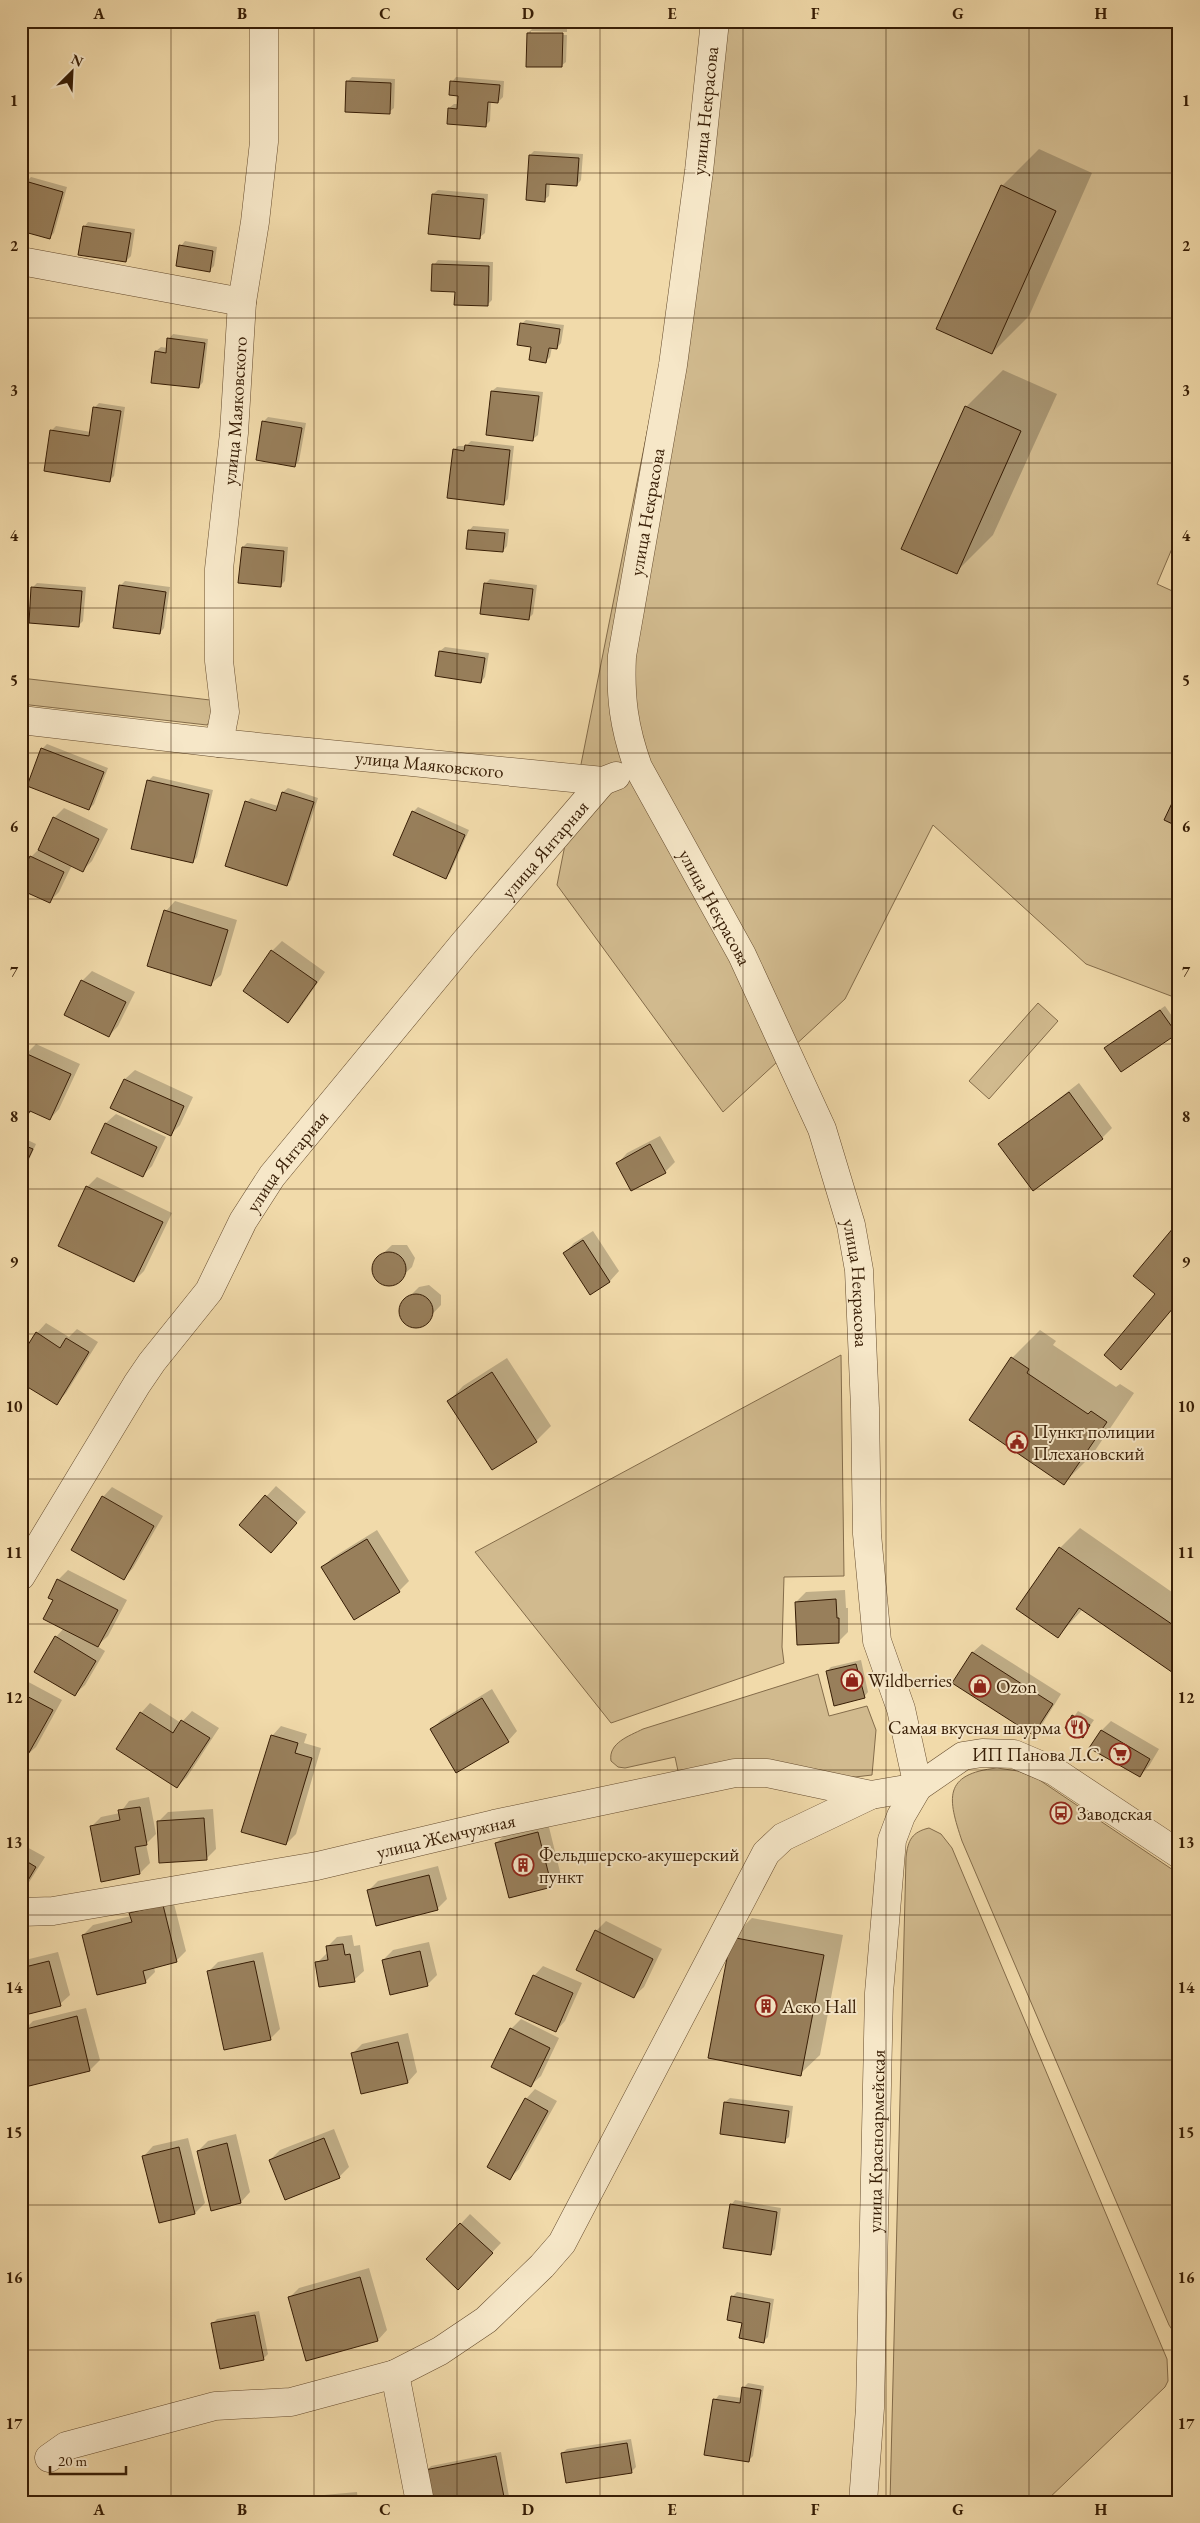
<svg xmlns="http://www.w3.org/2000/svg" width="1200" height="2523" viewBox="0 0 1200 2523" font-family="'EB Garamond',serif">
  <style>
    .green { fill: #d1ba8e; stroke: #846c4a }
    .shadow { fill: #0003 }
    .building { fill: #987f5b; stroke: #371d05 }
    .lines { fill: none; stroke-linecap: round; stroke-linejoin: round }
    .street-casing { stroke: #664c2e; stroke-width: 29 }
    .street { stroke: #f6e7c8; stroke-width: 28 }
    .grid { fill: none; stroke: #371d05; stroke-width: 1; stroke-opacity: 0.55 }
    .labels { text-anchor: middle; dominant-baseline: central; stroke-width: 4; stroke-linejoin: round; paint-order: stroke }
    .street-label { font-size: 19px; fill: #371d05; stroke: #f6e7c8 }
    .poi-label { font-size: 19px; fill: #371d05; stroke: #f6e7c8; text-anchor: start }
    .neatline { fill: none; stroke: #371d05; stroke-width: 2 }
    .grid-label { font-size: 16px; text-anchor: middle; font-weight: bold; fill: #371d05 }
  </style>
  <rect width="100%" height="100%" fill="#f1daaa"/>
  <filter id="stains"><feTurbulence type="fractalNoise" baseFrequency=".004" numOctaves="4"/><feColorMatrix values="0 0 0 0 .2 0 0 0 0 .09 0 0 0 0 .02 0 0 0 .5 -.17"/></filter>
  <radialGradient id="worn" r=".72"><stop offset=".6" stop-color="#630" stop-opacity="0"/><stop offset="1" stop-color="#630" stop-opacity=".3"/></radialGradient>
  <path class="green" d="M715 21H1179V532L1157 584 1179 594V999L1086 964 933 825 845 999 723 1112 557 885 699 171Z
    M21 678 210 700C214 708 212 719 207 725L21 704Z
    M1038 1003 1058 1021 989 1099 969 1081Z
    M841 1355 844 1576 784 1577 782 1647 784 1663 611 1723 475 1552Z
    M818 1674 829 1716 867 1706 876 1730 872 1775 855 1777 678 1771 675 1757 625 1768 618 1767 611 1761C608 1743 629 1736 643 1729Z
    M997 1768 1018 1771 1038 1779 1179 1874V2340L1169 2325 962 1841C948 1799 942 1774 997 1768Z
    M929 1828 941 1834 952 1848 1167 2359 1168 2381 1165 2387 1045 2502H890L906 1857C908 1840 912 1832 929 1828Z"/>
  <path class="shadow" d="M532 29H567V32L531 31V34L567 35 566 62 561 66 528 33Z
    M352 77 395 79 394 108 389 112 348 81Z
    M456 77 504 81 503 97 498 102 491 101 490 121 485 126 449 108 454 104H459L460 95 452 82Z
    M1039 149 1092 173 1029 316 992 353 1002 186Z
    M534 151 583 154 581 180 577 185 550 183 549 196 544 200 530 155Z
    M31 177 67 187 54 233 49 238 26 182Z
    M438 190 488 194 485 233 480 237 430 233 433 194Z
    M88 222 135 229 131 256 126 261 84 227Z
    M185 241 217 247 214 266 209 271 181 246Z
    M438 260 493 262 492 300 487 305 456 291 434 265Z
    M526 320 564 325 561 343 557 348 552 347 550 357 546 361 532 346 521 324Z
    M173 334 208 339 203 382 199 387 156 351 161 347 168 348 169 339Z
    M1003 370 1057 394 993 535 956 572 966 407Z
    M497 387 543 392 538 435 533 439 492 391Z
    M99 403 125 407 114 476 110 480 51 431 56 426 91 432 94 408Z
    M268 417 306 423 299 461 295 465 263 422Z
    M471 441 514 446 508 499 503 504 454 450 458 446H466Z
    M473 526 509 529 507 546 503 551 469 531Z
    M247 543 288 547 285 581 280 586 243 547Z
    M490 579 537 585 533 614 528 619 485 584Z
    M125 581 170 587 164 628 160 633 120 586Z
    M37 583 86 587 83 621 79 625 32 588Z
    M445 647 489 653 485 677 481 682 436 675 440 651Z
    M47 744 108 768 94 804 89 809 42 749Z
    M153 776 213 790 197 857 193 862 148 781Z
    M288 788 318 798 291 880 287 885 247 802 251 798 278 806 283 792Z
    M1179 796V825L1174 801Z
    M418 807 469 830 450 873 445 877 413 812Z
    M64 808 108 829 92 861 83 870 72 865 59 892 50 901 31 857 40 848 54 818Z
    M175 901 237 920 221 975 211 984 166 911Z
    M21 906 27 909 21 920Z
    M282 941 325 972 298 1011 288 1021 272 951Z
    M92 971 135 992 118 1026 109 1036 65 1014 82 981Z
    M1165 1006 1179 1026 1176 1033 1110 1044Z
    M36 1044 80 1064 59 1109 50 1119 32 1111 26 1116V1054Z
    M135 1070 193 1097 180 1125 170 1135 112 1108 125 1079Z
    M1079 1083 1112 1128 1102 1138 1033 1189 1000 1144Z
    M116 1114 166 1137 152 1166 142 1176 93 1152 106 1123Z
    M660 1136 675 1162 665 1172 618 1163 627 1153Z
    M21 1137 36 1144 21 1178Z
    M97 1177 172 1213 144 1271 134 1281 60 1245 88 1186Z
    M593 1231 619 1271 610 1281 591 1293 565 1253 574 1243Z
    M392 1245H407L415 1258 412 1267 394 1284H384L373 1273 374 1262Z
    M429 1285 441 1295V1305L421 1326 410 1327 400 1315 401 1305 419 1287Z
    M46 1323 69 1337 77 1329 98 1342 66 1393 57 1403 37 1333Z
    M1040 1330 1056 1341 1053 1345 1116 1387 1120 1384 1134 1393 1092 1455 1064 1483 1012 1358Z
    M507 1358 551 1426 536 1441 449 1401 463 1386Z
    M276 1486 306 1512 280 1541 240 1525Z
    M112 1487 163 1516 133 1568 124 1578 103 1497Z
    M1080 1528 1179 1597V1675L1083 1609 1058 1636 1018 1609 1060 1548Z
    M377 1530 409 1581 399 1591 323 1567 332 1558Z
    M68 1570 127 1600 108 1636 97 1646 105 1651 85 1685 75 1694 56 1637 64 1628 55 1600 58 1580Z
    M845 1590 846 1608H848V1632L838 1642 796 1602 806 1592Z
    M982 1644 1061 1694 1043 1723 1033 1733 972 1653Z
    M861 1660 868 1692 864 1697 827 1671 831 1667Z
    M21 1678 62 1700 36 1747 26 1756 21 1754Z
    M492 1689 517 1731 508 1741 432 1729 441 1720Z
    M150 1703 181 1723 192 1711 219 1728 187 1777 177 1787 141 1713Z
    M1078 1711 1094 1720 1082 1737 1066 1728Z
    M1111 1721 1159 1749 1149 1766 1140 1776 1091 1748 1102 1730Z
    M281 1726 307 1734 304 1743 321 1748 296 1834 286 1844 272 1736Z
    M149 1797 156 1834 146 1844 150 1863 140 1873 102 1880 92 1826 101 1817 120 1813 129 1801Z
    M213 1809 216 1849 206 1859 158 1822 168 1812Z
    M548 1823 561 1876 551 1886 496 1843 506 1834Z
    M25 1846 45 1857 21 1895V1850Z
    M438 1866 447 1899 437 1909 368 1891 378 1881Z
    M172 1896 186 1951 176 1961 154 1967 155 1972 146 1981 83 1935 93 1925 131 1916 141 1904Z
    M752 1918 843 1935 820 2055 800 2074 732 1937Z
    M606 1921 662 1949 644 1987 634 1996 596 1931Z
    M352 1935 354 1946 360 1945 364 1971 354 1980 317 1963 328 1952 327 1947 337 1937Z
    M429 1942 437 1975 427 1985 383 1960 393 1950Z
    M58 1952 70 1995 60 2004 21 2014V1961Z
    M263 1952 280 2029 270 2039 208 1972 218 1962Z
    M543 1966 582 1983 565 2021 556 2031 534 1976Z
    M86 2008 100 2060 90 2070 21 2087V2051L28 2050 23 2031 33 2021Z
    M521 2019 559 2038 541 2076 531 2085 511 2029Z
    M408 2033 417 2072 408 2082 353 2053 362 2044Z
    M535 2089 557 2101 519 2169 510 2178 526 2099Z
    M730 2098 793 2106 789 2137 784 2141 725 2102Z
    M334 2129 349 2167 339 2177 270 2160 280 2150Z
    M236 2134 250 2192 241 2202 198 2151 208 2141Z
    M188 2138 205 2203 195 2213 160 2221 144 2156 153 2146Z
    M735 2200 781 2208 775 2249 770 2254 731 2205Z
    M470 2214 501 2243 468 2278 428 2259Z
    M369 2268 387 2330 378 2340 289 2298 299 2288Z
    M737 2292 774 2299 768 2337 763 2342 732 2297Z
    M259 2311 268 2354 263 2359 213 2323 217 2319Z
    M748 2383 764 2386 753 2456 748 2461 715 2400 719 2395 742 2398 743 2388Z
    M631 2439 636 2467 631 2472 562 2453 567 2449Z
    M501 2452 510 2502H433L427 2470 431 2466Z
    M357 2492 358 2502H309L313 2496Z"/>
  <path class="building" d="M527 33H563L562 67H526Z
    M346 81 391 83 390 114 345 112Z
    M450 81 500 85 498 103 488 102 486 127 447 124 448 108 457 109 458 96 449 95Z
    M529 155 579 158 577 186 546 184 545 202 526 200Z
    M25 181 63 192 50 239 21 231V194Z
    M1001 185 1056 211 992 354 936 329Z
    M432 194 484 199 480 239 428 234Z
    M83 226 131 233 126 262 78 255Z
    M179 245 213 251 210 272 176 266Z
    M432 264 489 266 488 306 454 305 455 292 431 291Z
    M520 323 560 329 557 349 549 348 546 363 529 360 531 347 517 345Z
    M167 338 205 343 199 388 151 383 155 351 166 353Z
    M491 391 539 396 533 441 486 435Z
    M965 406 1021 431 957 574 901 549Z
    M93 407 121 411 110 482 44 471 50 430 89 436Z
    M262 421 302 428 295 467 256 460Z
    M465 445 510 450 504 505 447 498 453 449 464 451Z
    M468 530 505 533 503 552 466 549Z
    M242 547 284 551 281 587 238 583Z
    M484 583 533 589 529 620 480 614Z
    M119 585 166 592 160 634 113 628Z
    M31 587 82 591 79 627 29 623Z
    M439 651 485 658 481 683 435 676Z
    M41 748 104 772 89 810 27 786Z
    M147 780 209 794 193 863 131 849Z
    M282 792 314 802 287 886 225 866 245 801 276 811Z
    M1173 801 1179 804V827L1164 820Z
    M412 811 465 835 446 879 393 855Z
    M53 817 99 839 83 872 38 850Z
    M30 856 64 872 50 903 21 890V875Z
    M164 910 228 930 211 986 147 966Z
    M271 950 317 982 288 1023 243 991Z
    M81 980 126 1002 109 1037 64 1015Z
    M1160 1010 1177 1034 1121 1072 1104 1048Z
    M25 1053 71 1074 50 1120 30 1111 26 1118 21 1115V1061Z
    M124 1079 184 1106 171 1136 110 1108Z
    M1069 1092 1103 1139 1033 1191 998 1144Z
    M105 1123 157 1147 143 1177 91 1153Z
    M21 1144 33 1149 21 1174Z
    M650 1144 666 1173 631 1191 616 1163Z
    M86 1186 163 1222 134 1282 58 1246Z
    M1179 1221V1301L1121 1370 1104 1355 1155 1294 1133 1276Z
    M583 1240 610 1282 590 1295 563 1253Z
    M372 1269a17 17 0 1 1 34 0a17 17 0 1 1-34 0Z
    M399 1311a17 17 0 1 1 34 0a17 17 0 1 1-34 0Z
    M36 1332 60 1348 66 1338 89 1352 57 1405 21 1383V1356Z
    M1011 1357 1029 1369 1027 1373 1088 1414 1091 1411 1107 1422 1064 1485 969 1420Z
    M492 1372 537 1442 492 1470 447 1401Z
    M265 1495 297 1523 271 1553 239 1525Z
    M102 1496 154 1526 124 1580 71 1550Z
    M367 1539 400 1592 354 1620 321 1567Z
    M1059 1547 1179 1629V1677L1079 1608 1058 1638 1016 1609Z
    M57 1579 118 1610 98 1647 43 1619 53 1600 48 1598Z
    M836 1599 837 1618H839V1643L797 1645 795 1602Z
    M55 1636 96 1661 75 1696 34 1672Z
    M972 1652 1053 1704 1033 1735 952 1683Z
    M856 1664 865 1698 834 1706 826 1671Z
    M21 1693 53 1710 26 1758 21 1755Z
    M482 1698 509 1742 456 1773 430 1729Z
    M140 1712 173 1733 181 1720 210 1738 177 1788 116 1749Z
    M1072 1715 1090 1725 1083 1738 1065 1728Z
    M1101 1730 1150 1759 1140 1777 1089 1748Z
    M271 1735 298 1743 295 1753 312 1758 286 1845 241 1832Z
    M140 1807 147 1845 135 1847 140 1874 101 1882 90 1826 120 1820 118 1810Z
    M204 1818 207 1860 159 1863 157 1821Z
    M538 1832 552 1887 509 1898 495 1843Z
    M21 1858 36 1867 21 1892Z
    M429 1875 438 1910 376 1926 367 1890Z
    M163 1905 177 1962 143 1971 146 1983 97 1995 82 1935 132 1922 129 1913Z
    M595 1930 653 1959 634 1998 576 1970Z
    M731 1937 824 1955 801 2076 708 2058Z
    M343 1944 345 1955 350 1954 355 1982 319 1987 315 1962 328 1960 326 1946Z
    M420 1951 428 1986 390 1995 382 1960Z
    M49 1961 61 2006 21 2016V1968Z
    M254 1961 271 2040 224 2050 207 1971Z
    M533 1975 573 1993 556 2032 515 2014Z
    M77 2016 90 2071 21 2088V2058L28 2056 22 2030Z
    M510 2028 550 2048 531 2087 491 2067Z
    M398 2042 408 2083 361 2094 351 2053Z
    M525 2098 548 2111 510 2180 487 2167Z
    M724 2102 789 2111 785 2143 720 2134Z
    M324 2138 340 2178 285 2200 269 2160Z
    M227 2143 241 2203 211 2211 197 2151Z
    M179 2147 195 2214 159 2223 142 2156Z
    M730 2204 777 2212 771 2255 723 2248Z
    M460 2223 493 2253 458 2290 426 2259Z
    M360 2277 378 2341 306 2361 288 2297Z
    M731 2296 770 2303 764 2343 739 2338 742 2323 727 2320Z
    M255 2315 264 2360 220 2369 211 2323Z
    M742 2387 761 2390 749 2462 704 2455 713 2399 740 2403Z
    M627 2443 632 2473 566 2483 561 2453Z
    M496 2456 505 2502H431L425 2470Z
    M352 2496 353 2502H308V2500Z"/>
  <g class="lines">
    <g class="street-casing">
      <g id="street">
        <path id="s1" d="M715 21 699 171 673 365 622 656C620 698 624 728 638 767L742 955 822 1129 851 1225 859 1270 865 1408 867 1534 877 1641 901 1709 918 1787"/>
        <path d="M21 261 242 302"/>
        <path id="s2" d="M21 720 219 743 603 781 616 776"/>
        <path id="s3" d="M219 743 225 712 219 661V569L234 433 242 302 255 222 264 142V21"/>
        <path id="s4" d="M21 1576 137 1384 152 1362 209 1291 243 1221 272 1176 464 943 603 781"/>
        <path id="s5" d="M21 1912 53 1911 317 1866 494 1824 735 1773H767L871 1795"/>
        <path d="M395 2374 420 2502"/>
        <path d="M49 2458 66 2446 215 2406 291 2402 395 2374 440 2351 486 2320 542 2266 562 2243 766 1853 783 1837 871 1795 918 1787"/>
        <path id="s6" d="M863 2502 870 2408 879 1993 892 1840 901 1816 918 1787 963 1756 982 1753 1014 1754 1054 1771 1179 1854"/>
      </g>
    </g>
    <use href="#street" class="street"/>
  </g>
  <path class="grid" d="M171 21V2502M314 21V2502M457 21V2502M600 21V2502M743 21V2502M886 21V2502M1029 21V2502M21 173H1179M21 318H1179M21 463H1179M21 608H1179M21 753H1179M21 899H1179M21 1044H1179M21 1189H1179M21 1334H1179M21 1479H1179M21 1624H1179M21 1770H1179M21 1915H1179M21 2060H1179M21 2205H1179M21 2350H1179"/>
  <defs>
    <g id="civic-ring" transform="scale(1.125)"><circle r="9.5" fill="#f6e7c8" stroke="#8f2418" stroke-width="1.5"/><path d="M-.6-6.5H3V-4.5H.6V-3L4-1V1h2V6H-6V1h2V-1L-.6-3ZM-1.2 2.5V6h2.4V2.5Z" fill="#8f2418"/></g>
    <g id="shop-ring" transform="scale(1.125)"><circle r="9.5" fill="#f6e7c8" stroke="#8f2418" stroke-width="1.5"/><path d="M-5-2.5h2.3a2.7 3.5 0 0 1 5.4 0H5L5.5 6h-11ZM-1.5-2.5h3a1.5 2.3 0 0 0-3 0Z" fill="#8f2418"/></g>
    <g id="restaurant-ring" transform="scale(1.125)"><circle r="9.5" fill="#f6e7c8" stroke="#8f2418" stroke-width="1.5"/><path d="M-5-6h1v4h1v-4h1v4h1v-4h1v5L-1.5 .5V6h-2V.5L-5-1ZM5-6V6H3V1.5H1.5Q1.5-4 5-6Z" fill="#8f2418"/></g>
    <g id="supermarket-ring" transform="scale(1.125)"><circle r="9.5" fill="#f6e7c8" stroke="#8f2418" stroke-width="1.5"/><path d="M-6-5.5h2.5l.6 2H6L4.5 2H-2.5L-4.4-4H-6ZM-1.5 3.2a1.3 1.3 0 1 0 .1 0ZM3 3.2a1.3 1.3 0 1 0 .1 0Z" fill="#8f2418"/></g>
    <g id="bus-ring" transform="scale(1.125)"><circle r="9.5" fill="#f6e7c8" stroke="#8f2418" stroke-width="1.5"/><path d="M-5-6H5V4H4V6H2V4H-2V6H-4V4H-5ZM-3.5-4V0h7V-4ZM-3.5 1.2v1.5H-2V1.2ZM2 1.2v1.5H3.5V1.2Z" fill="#8f2418"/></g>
    <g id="building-ring" transform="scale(1.125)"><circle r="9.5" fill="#f6e7c8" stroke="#8f2418" stroke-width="1.5"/><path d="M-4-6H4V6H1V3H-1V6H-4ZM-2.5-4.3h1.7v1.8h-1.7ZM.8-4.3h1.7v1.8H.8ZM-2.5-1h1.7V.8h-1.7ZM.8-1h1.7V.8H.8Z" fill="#8f2418"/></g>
  </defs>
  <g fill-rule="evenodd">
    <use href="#civic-ring" x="1017" y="1442"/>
    <use href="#shop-ring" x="852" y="1680"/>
    <use href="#shop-ring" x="980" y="1686"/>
    <use href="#restaurant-ring" x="1077" y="1727"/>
    <use href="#supermarket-ring" x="1120" y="1754"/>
    <use href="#bus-ring" x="1061" y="1813"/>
    <use href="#building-ring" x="523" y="1865"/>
    <use href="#building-ring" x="766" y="2006"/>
  </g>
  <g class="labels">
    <g class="street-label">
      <text transform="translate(705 111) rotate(-84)">улица Некрасова</text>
      <text stroke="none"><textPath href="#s3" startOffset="334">улица Маяковского</textPath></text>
      <text transform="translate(647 512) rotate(-80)">улица Некрасова</text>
      <text stroke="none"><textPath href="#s2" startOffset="411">улица Маяковского</textPath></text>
      <text stroke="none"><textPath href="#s4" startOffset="899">улица Янтарная</textPath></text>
      <text stroke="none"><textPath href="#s1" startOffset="915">улица Некрасова</textPath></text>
      <text stroke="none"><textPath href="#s4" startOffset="494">улица Янтарная</textPath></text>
      <text stroke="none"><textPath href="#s1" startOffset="1320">улица Некрасова</textPath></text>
      <text stroke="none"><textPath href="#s5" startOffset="432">улица Жемчужная</textPath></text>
      <text stroke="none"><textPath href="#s6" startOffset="361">улица Красноармейская</textPath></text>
    </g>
    <g class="poi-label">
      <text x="1033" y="1431">Пункт полиции<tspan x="1033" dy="22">Плехановский</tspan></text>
      <text x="868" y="1680">Wildberries</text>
      <text x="996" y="1686">Ozon</text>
      <text x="1061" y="1727" text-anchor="end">Самая вкусная шаурма</text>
      <text x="1104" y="1754" text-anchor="end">ИП Панова Л.С.</text>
      <text x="1077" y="1813">Заводская</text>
      <text x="539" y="1854">Фельдшерско-акушерский<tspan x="539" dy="22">пункт</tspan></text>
      <text x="782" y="2006">Аско Hall</text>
    </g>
  </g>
  <rect width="1200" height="2523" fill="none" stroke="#f1daaa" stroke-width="55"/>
  <g transform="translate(72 72) rotate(24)" stroke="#f6e7c8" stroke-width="4" paint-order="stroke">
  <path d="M0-4L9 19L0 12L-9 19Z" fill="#371d05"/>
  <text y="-8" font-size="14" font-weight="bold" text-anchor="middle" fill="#371d05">N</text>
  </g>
  <path d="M50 2466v8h76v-8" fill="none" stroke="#371d05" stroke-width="2.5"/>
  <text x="58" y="2466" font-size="15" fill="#371d05" stroke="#f6e7c8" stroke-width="4" paint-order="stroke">20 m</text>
  <rect x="28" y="28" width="1144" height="2468" class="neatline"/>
  <g class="grid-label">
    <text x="99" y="19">A</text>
    <text x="242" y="19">B</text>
    <text x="385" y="19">C</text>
    <text x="528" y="19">D</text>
    <text x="672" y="19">E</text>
    <text x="815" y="19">F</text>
    <text x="958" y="19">G</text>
    <text x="1101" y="19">H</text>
    <text x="14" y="106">1</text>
    <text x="1186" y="106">1</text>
    <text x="14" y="251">2</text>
    <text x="1186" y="251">2</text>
    <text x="14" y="396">3</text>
    <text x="1186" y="396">3</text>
    <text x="14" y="541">4</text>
    <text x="1186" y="541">4</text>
    <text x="14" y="686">5</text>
    <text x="1186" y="686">5</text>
    <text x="14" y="832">6</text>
    <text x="1186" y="832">6</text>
    <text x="14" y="977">7</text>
    <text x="1186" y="977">7</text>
    <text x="14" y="1122">8</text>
    <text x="1186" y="1122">8</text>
    <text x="14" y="1267">9</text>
    <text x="1186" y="1267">9</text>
    <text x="14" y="1412">10</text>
    <text x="1186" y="1412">10</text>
    <text x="14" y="1558">11</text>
    <text x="1186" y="1558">11</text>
    <text x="14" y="1703">12</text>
    <text x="1186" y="1703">12</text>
    <text x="14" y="1848">13</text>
    <text x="1186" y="1848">13</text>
    <text x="14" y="1993">14</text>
    <text x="1186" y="1993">14</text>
    <text x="14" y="2138">15</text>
    <text x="1186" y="2138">15</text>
    <text x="14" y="2283">16</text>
    <text x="1186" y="2283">16</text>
    <text x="14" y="2429">17</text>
    <text x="1186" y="2429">17</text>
    <text x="99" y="2515">A</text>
    <text x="242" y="2515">B</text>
    <text x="385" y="2515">C</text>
    <text x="528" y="2515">D</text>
    <text x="672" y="2515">E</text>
    <text x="815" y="2515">F</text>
    <text x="958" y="2515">G</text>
    <text x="1101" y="2515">H</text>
  </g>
  <rect width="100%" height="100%" filter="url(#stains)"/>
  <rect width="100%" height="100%" fill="url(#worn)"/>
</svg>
